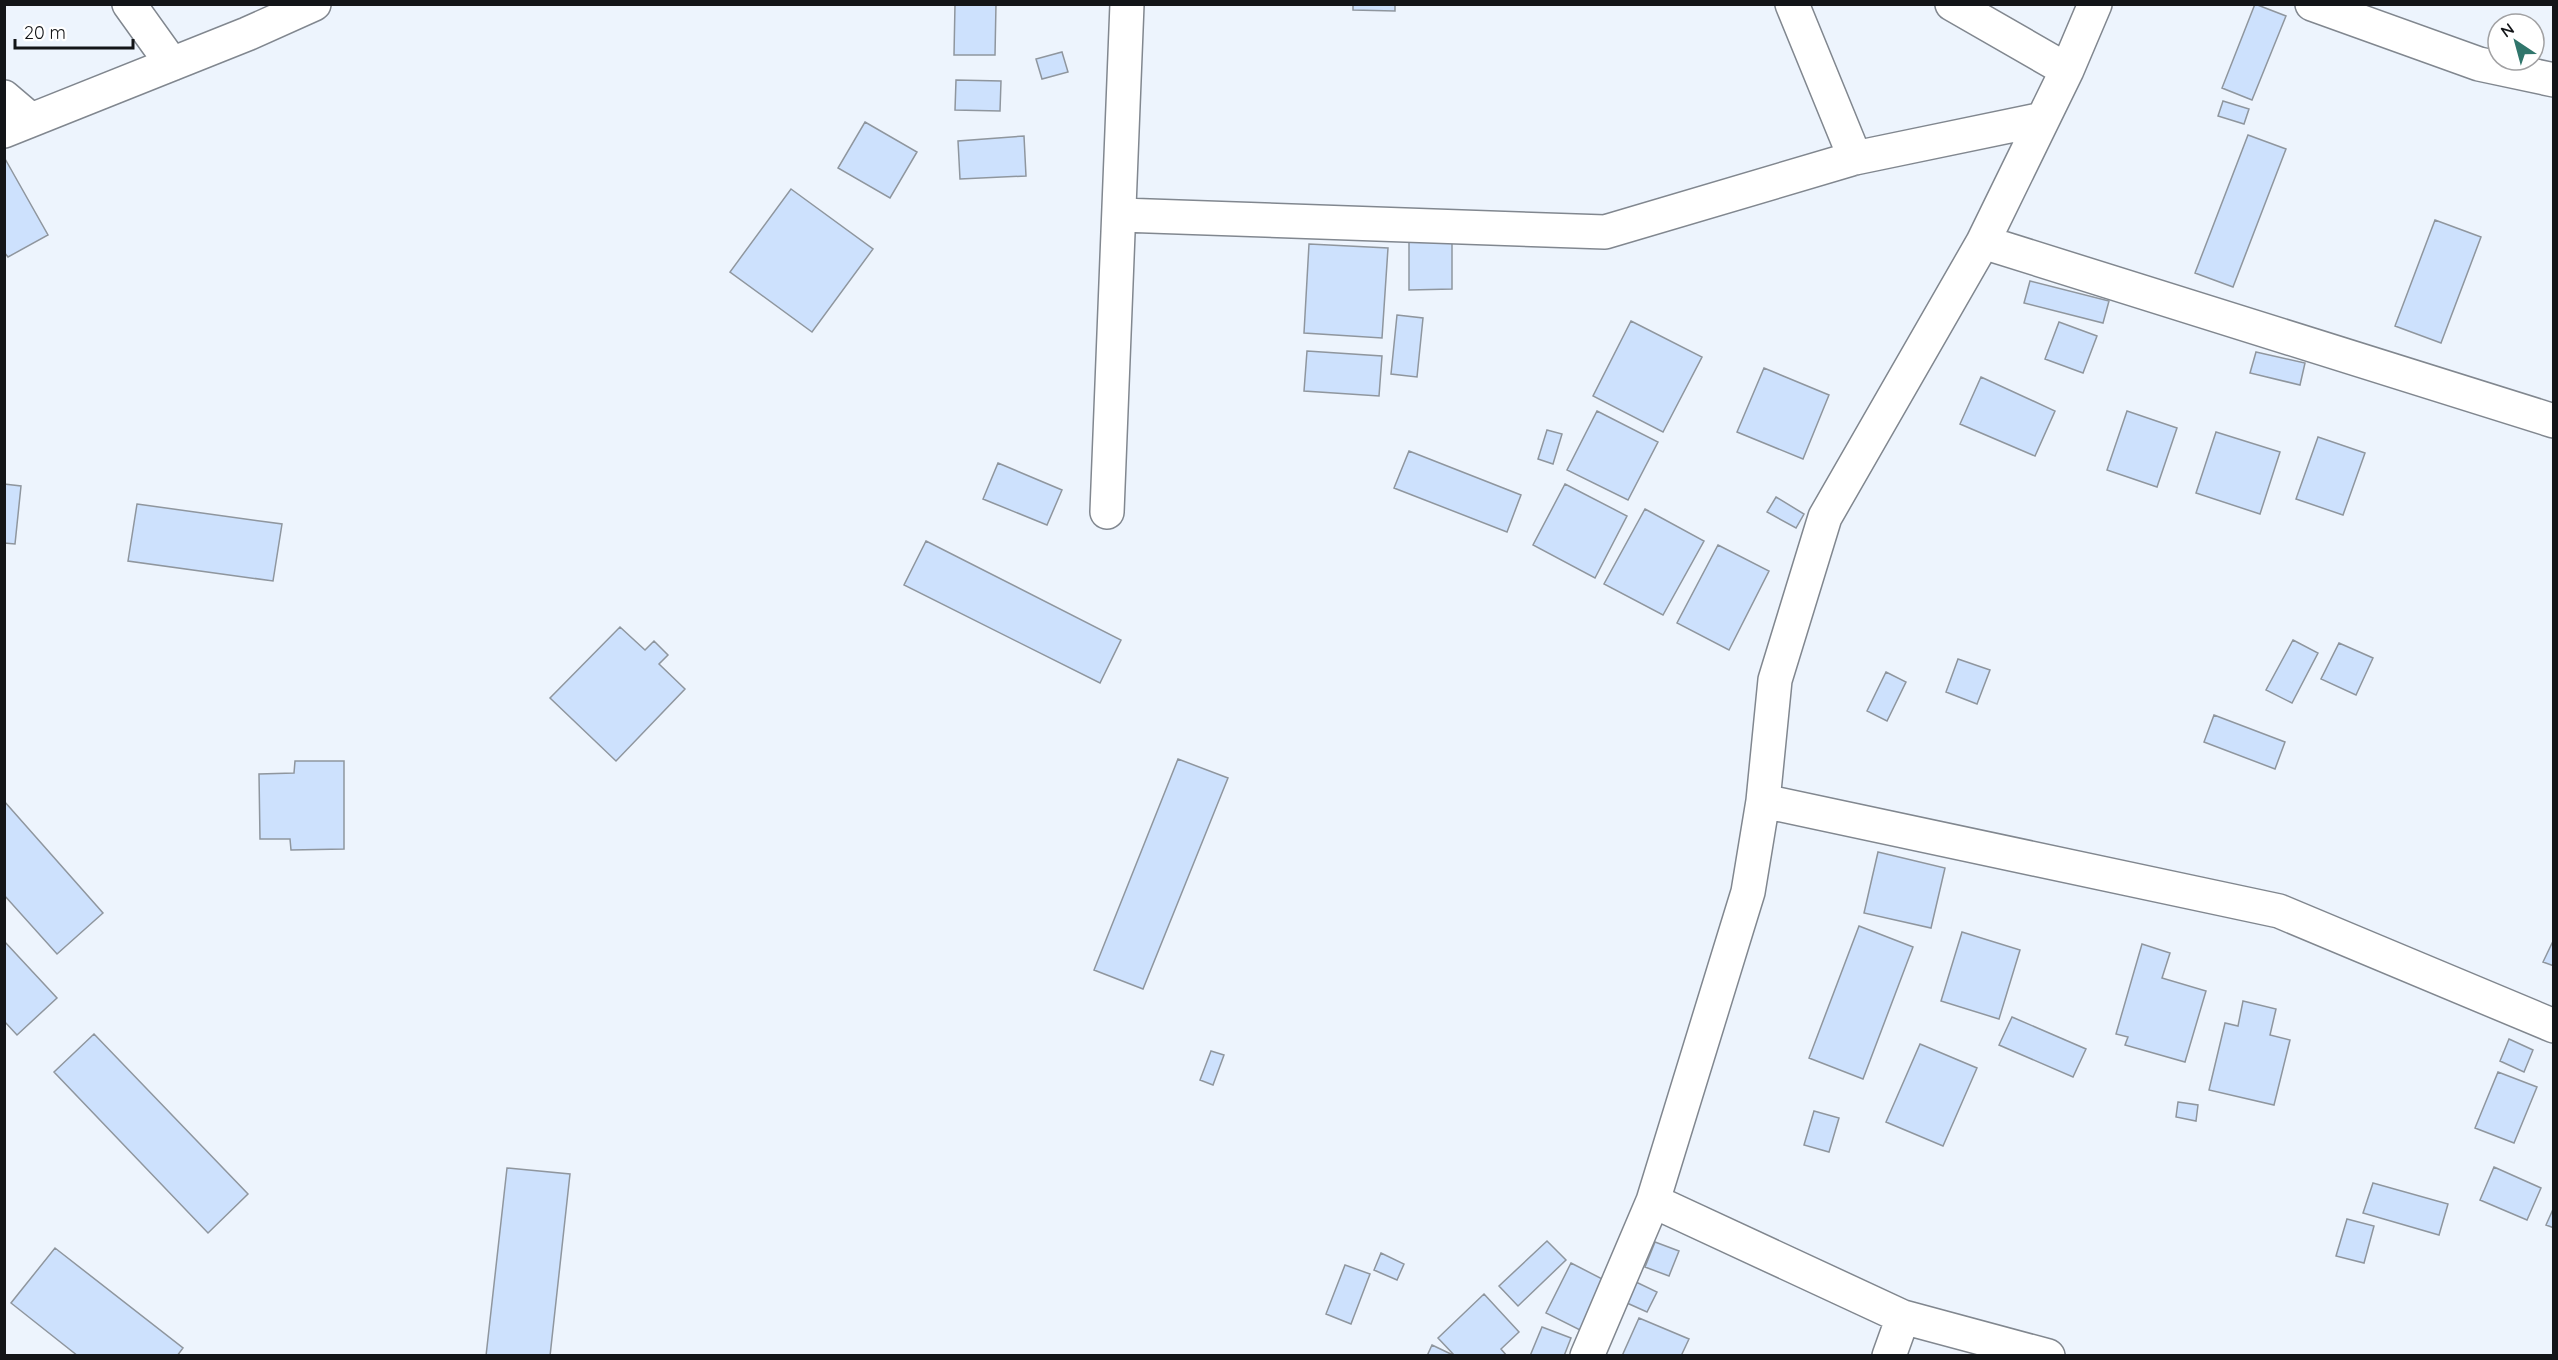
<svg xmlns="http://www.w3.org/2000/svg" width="2558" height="1360" viewBox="0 0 2558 1360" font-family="Quicksand,sans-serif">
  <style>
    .building { fill: #cde1fd; stroke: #8f969e; stroke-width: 1.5 }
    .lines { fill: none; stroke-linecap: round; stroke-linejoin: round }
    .minor-casing { stroke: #81878f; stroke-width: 36 }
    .minor { stroke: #fff; stroke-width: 33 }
  </style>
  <rect width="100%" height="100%" fill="#edf4fd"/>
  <path class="building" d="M955 4H996L995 55H954Z
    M1353 4H1395V11L1353 10Z
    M2255 4 2286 16 2252 100 2222 88Z
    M1062 52 1068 72 1042 79 1036 59Z
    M956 80 1001 81 1000 111 955 110Z
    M2223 101 2249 109 2244 124 2218 116Z
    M865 122 917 152 890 198 838 168Z
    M2248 135 2286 149 2233 287 2195 273Z
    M1024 136 1026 176 960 179 958 141Z
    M4 157 48 235 8 257 4 252Z
    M791 189 873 249 812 332 730 272Z
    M2435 220 2481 237 2441 343 2395 326Z
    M1409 239H1452V289L1409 290Z
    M1309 244 1388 248 1382 338 1304 333Z
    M2030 281 2109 301 2103 323 2024 303Z
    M1397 315 1423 318 1417 377 1391 374Z
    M1631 321 1702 357 1663 432 1593 396Z
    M2059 322 2097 336 2083 373 2045 359Z
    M1307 351 1382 356 1379 396 1304 391Z
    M2256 352 2305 363 2300 385 2250 373Z
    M1764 368 1829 395 1803 459 1737 432Z
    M1981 377 2055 411 2035 456 1960 424Z
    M1597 411 1658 442 1628 500 1567 470Z
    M2127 411 2177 428 2157 487 2107 470Z
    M1547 430 1562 434 1553 464 1538 459Z
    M2216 432 2280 452 2260 514 2196 493Z
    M2318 437 2365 453 2343 515 2296 499Z
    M1409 451 1521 495 1507 532 1394 488Z
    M998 463 1062 490 1047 525 983 499Z
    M4 484 21 486 15 544 4 543Z
    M1565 484 1627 516 1595 578 1533 545Z
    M1776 497 1804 514 1796 528 1767 512Z
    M137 504 282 524 273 581 128 561Z
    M1645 509 1704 541 1663 615 1604 584Z
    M926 541 1121 640 1100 683 904 585Z
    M1718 545 1769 571 1729 650 1677 623Z
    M620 627 645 650 654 641 668 655 659 664 685 689 616 761 550 698Z
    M2293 640 2318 653 2292 703 2266 690Z
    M2339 643 2373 658 2356 695 2321 679Z
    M1958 659 1990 670 1977 704 1946 692Z
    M1886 672 1906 682 1887 721 1867 711Z
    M2214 715 2285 742 2275 769 2204 742Z
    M1178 759 1228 778 1143 989 1094 970Z
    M295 761H344V849L291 850 290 839H260L259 774 294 773Z
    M4 801 103 913 57 954 4 895Z
    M1878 852 1945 868 1931 928 1864 913Z
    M1859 926 1913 947 1863 1079 1809 1058Z
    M1962 932 2020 950 1999 1019 1941 1001Z
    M2554 939V966L2543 962Z
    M4 941 57 998 17 1035 4 1021Z
    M2142 944 2170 953 2162 978 2206 991 2185 1062 2125 1045 2128 1037 2116 1034Z
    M2243 1001 2276 1009 2270 1035 2290 1040 2274 1105 2209 1090 2225 1023 2238 1026Z
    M2012 1017 2086 1049 2073 1077 1999 1045Z
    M94 1034 248 1194 208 1233 54 1072Z
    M2509 1039 2533 1050 2524 1072 2500 1061Z
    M1920 1044 1977 1068 1943 1146 1886 1122Z
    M1211 1051 1224 1055 1213 1085 1200 1080Z
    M2498 1072 2537 1087 2514 1143 2475 1128Z
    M2178 1102 2198 1105 2196 1121 2176 1117Z
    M1814 1111 1839 1118 1829 1152 1804 1145Z
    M2494 1167 2541 1188 2527 1220 2480 1200Z
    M507 1168 570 1174 550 1356H486Z
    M2373 1183 2448 1204 2439 1235 2363 1213Z
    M2554 1207V1228L2546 1225Z
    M2347 1219 2374 1226 2364 1263 2336 1256Z
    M1547 1241 1566 1260 1518 1306 1499 1286Z
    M1655 1242 1679 1251 1669 1276 1645 1267Z
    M55 1248 183 1348 177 1356H78L11 1303Z
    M1381 1253 1404 1264 1397 1280 1374 1270Z
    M1571 1263 1612 1284 1586 1333 1546 1313Z
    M1345 1265 1370 1274 1351 1324 1326 1314Z
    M1636 1282 1657 1292 1647 1312 1627 1303Z
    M1484 1294 1519 1332 1501 1349 1507 1356H1455L1438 1338Z
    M1639 1318 1689 1339 1681 1356H1622Z
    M1542 1327 1571 1338 1564 1356H1530Z
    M1432 1345 1453 1355V1356H1427Z"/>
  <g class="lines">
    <g class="minor-casing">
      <path id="minor" d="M129 4 172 64
        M1792 4 1855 158
        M1952 4 2067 70
        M2312 4 2479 64 2554 80
        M4 97 31 120
        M4 131 247 34 314 4
        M1121 215 1605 232 1855 158 2043 119
        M1983 242 2554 421
        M1107 512 1127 4
        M1763 801 2279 911 2554 1026
        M1653 1201 1903 1317 2048 1356
        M1587 1356 1653 1201 1748 892 1763 801 1775 680 1825 517 1983 242 2067 70 2095 4
        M1889 1356 1903 1317"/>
    </g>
    <use href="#minor" class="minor"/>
  </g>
  <rect width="2558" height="1360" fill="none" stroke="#131518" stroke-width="12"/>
  <g transform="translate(2516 42) rotate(324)"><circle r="28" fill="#ffffff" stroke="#a1a1a3" stroke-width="1.5"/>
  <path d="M0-4.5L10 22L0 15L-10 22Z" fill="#30766c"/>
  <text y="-9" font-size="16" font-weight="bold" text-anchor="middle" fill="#131518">N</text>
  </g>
  <path d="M15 39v9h118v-9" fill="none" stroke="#131518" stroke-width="3"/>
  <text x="24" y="39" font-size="18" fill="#131518" stroke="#ffffff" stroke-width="4.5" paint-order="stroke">20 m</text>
</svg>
